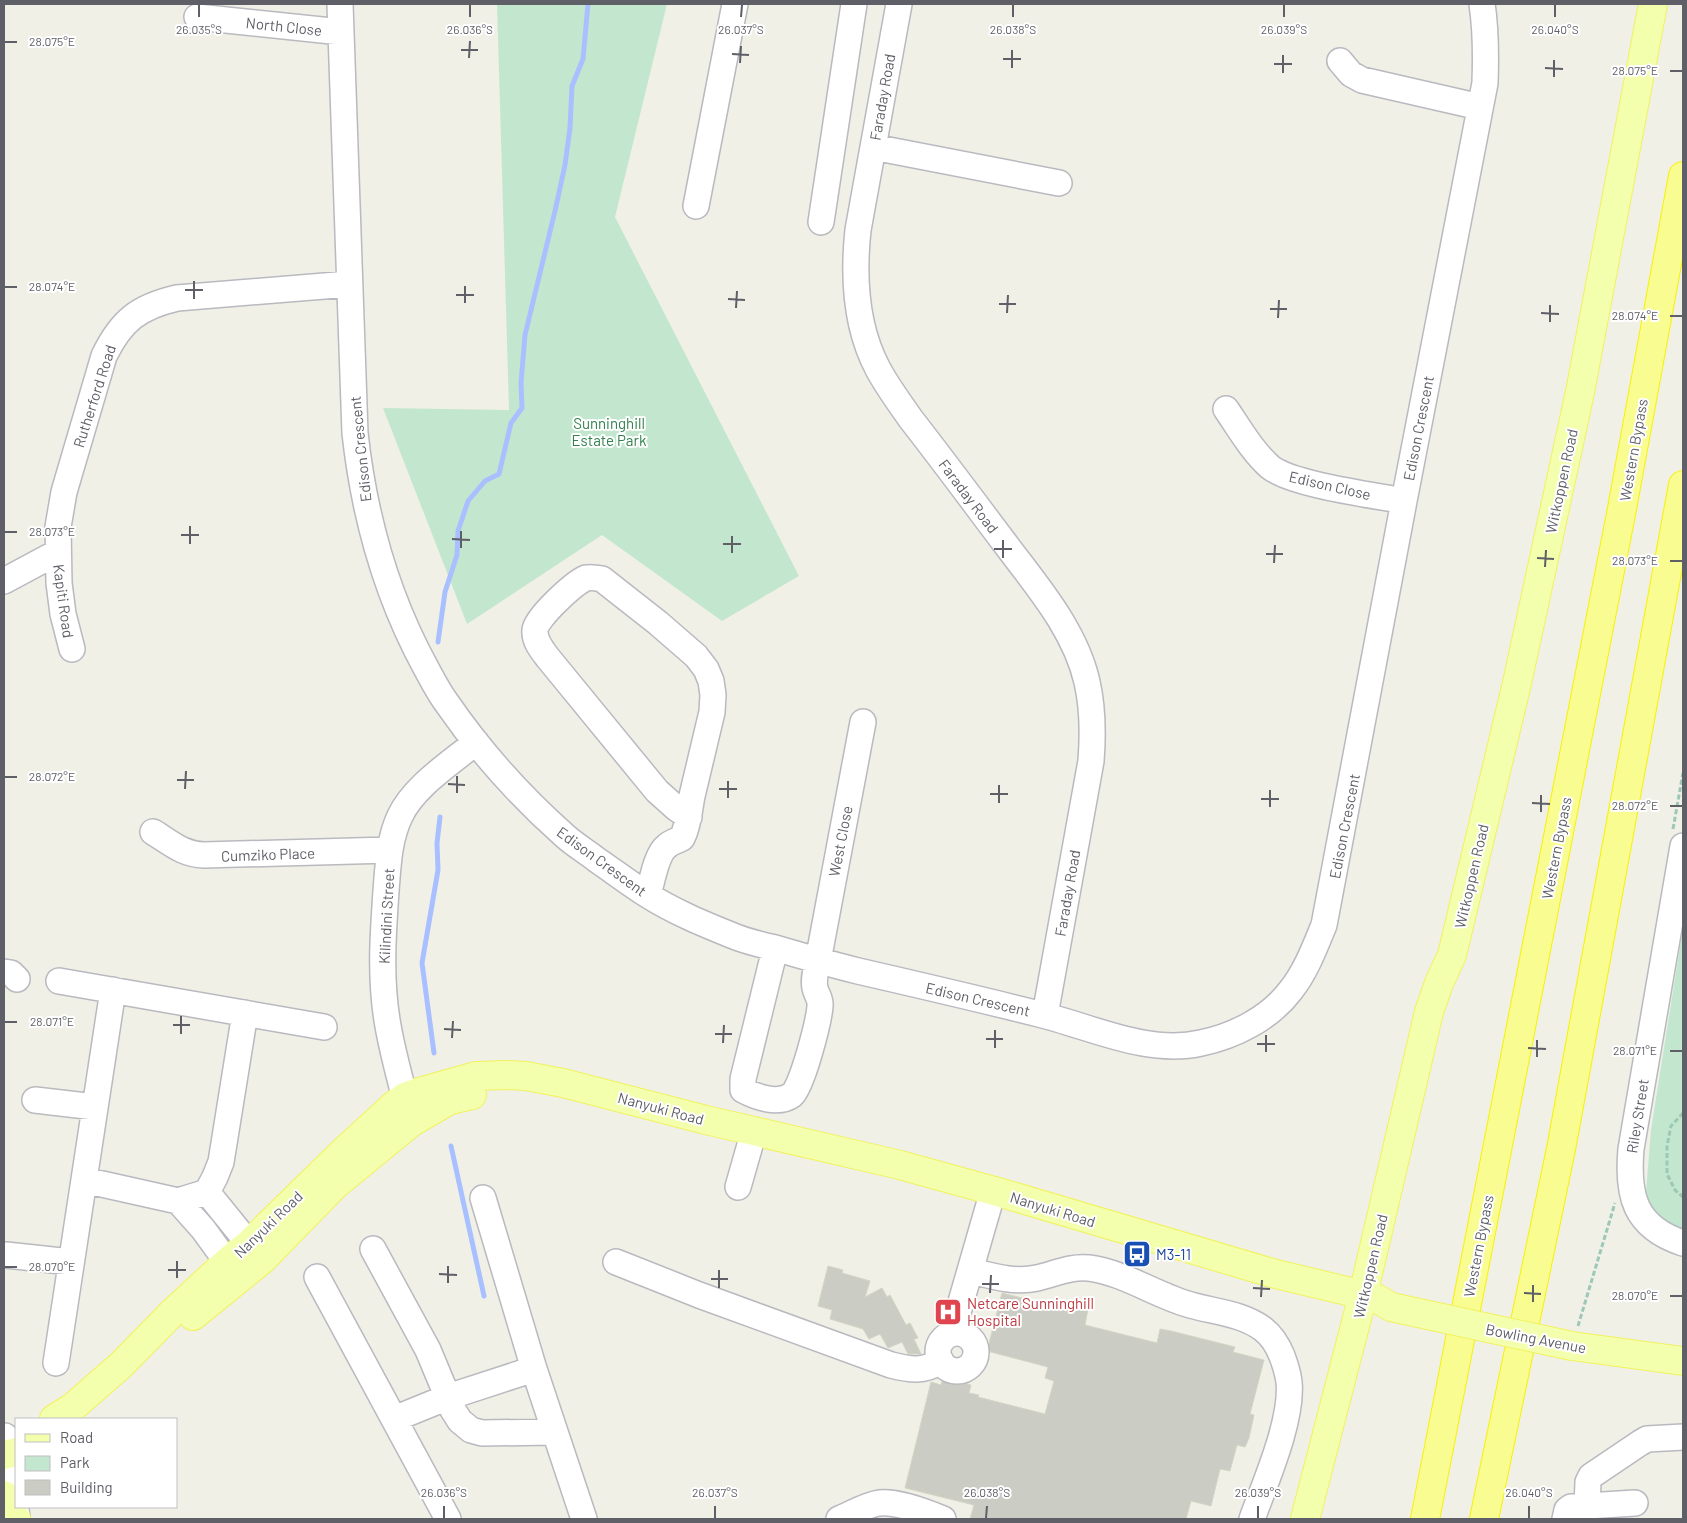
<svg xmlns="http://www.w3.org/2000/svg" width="1687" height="1523" viewBox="0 0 1687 1523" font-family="Barlow,sans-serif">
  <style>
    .green { fill: #c3e7ce }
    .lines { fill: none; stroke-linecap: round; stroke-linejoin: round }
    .stream { stroke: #a8c0ff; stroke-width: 5 }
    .building { fill: #cbccc3; stroke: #d5d5c5 }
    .minor-casing { stroke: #b9b9c0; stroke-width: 28 }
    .major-casing { stroke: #f1f25e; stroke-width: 30 }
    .highway-casing { stroke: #f7f200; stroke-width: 30 }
    .path { stroke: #9cc8b6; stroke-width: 3; stroke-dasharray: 5 2.5; stroke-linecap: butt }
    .minor { stroke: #fff; stroke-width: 25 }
    .major { stroke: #f4ffad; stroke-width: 28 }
    .highway { stroke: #f9fd91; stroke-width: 28 }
    .major-bridge-casing { stroke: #f1f25e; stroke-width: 30; stroke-linecap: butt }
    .major-bridge { stroke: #f4ffad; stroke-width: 28 }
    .ticks { fill: none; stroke: #5e5f67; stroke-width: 2 }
    .labels { text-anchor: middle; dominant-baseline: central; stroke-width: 4; stroke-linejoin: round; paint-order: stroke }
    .street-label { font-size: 15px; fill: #5e5f67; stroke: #fff }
    .park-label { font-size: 15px; fill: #33814d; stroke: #fff }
    .transit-label { font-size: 15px; fill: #164399; stroke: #fff; text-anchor: start }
    .health-label { font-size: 15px; fill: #be3a42; stroke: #fff; text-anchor: start }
    .ticks-label { font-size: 12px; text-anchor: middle; fill: #5e5f67; stroke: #fff; stroke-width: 4; stroke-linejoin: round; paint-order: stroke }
  </style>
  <rect width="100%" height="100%" fill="#f0f0e7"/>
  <path class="green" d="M497 4H667L615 217 799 576 722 621 602 535 467 624 383 408 509 410Z
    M1683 928V1241L1645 1204 1651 1130Z"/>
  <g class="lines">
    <path class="stream" d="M438 642 445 592 457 555 458 531 468 501 485 481 499 474 511 423 522 408 521 383 525 335 555 211 565 165 570 128 572 86 583 59 588 4
      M434 1053 422 963 438 870 437 843 440 817
      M451 1146 484 1296"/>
  </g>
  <path class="building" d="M828 1266 843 1270 842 1273 870 1281 865 1297 882 1288 887 1297 890 1295 906 1325 910 1323 918 1338 914 1339 921 1354H908L902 1342 888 1348 880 1334 869 1339 863 1329 830 1319 832 1310 818 1306Z
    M1002 1293 1071 1310 1072 1305 1088 1309 1085 1325 1157 1343 1160 1329 1171 1331 1235 1347 1233 1352 1264 1360 1250 1414 1254 1415 1249 1438 1245 1447 1237 1445 1230 1471 1220 1469 1211 1506 1191 1501 1186 1519H970L974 1505 905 1488 931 1382 941 1385 943 1377 971 1385 969 1393 979 1395 978 1397 1045 1414 1054 1381 1045 1378 1048 1367 987 1351Z"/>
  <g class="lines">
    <g class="minor-casing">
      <path id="minor" d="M340 4 355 433C364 515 386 595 426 668 432 679 438 691 446 702 479 750 521 797 565 836 575 845 587 852 597 860 613 871 629 883 646 894 674 912 706 925 736 937 749 942 762 945 775 948 802 956 830 964 858 971 919 985 979 999 1039 1014 1092 1027 1147 1055 1201 1043 1235 1036 1270 1018 1291 990 1306 971 1315 947 1324 925L1404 501 1485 83C1486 56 1486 30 1482 4
        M899 4 858 230C853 277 855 326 878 369 887 386 899 402 910 418 942 459 973 501 1004 542 1036 585 1075 629 1087 682 1093 708 1093 735 1091 761L1045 1015
        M197 17 341 32
        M1340 61 1351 74 1362 80 1480 107
        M873 147 1059 183
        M696 206 735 4
        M821 222 854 4
        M1226 409C1239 428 1252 451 1270 467 1293 485 1373 495 1404 501
        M4 581 58 552
        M72 649 63 614 59 583 58 527 64 492 104 356C121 321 138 307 177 298L349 284
        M153 832C171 843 182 854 204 855L390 850
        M1683 846 1631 1149C1627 1195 1634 1227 1683 1243
        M648 895C652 882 656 854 667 846 671 842 677 841 682 838 689 824 689 811 692 796L712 712 713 695 711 681 706 669 696 656 658 623 602 579C597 578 591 577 586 578 574 583 536 618 535 630 534 641 542 650 548 658L657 791 676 808 689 817
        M775 949 743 1079V1090C756 1097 778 1105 792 1095 802 1087 819 1021 820 1006 821 999 816 994 815 988 813 980 816 969 818 961L863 722
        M4 972 11 973 17 979
        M59 981 324 1027
        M35 1100 95 1107
        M410 1117C402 1086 392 1052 387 1020 380 977 383 934 386 891 388 865 389 839 400 816 414 786 451 763 476 742
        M84 1180 178 1201 207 1192 215 1177 221 1162 245 1013
        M738 1187 754 1131
        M207 1192 262 1260
        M483 1198 534 1369 584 1519
        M178 1201 203 1229 238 1277
        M373 1249 428 1350 453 1410 460 1421 471 1430 482 1433 554 1432
        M6 1255 71 1262
        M616 1262 699 1295 891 1365C911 1370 923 1372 941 1361
        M971 1271C992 1276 1015 1283 1037 1278 1055 1274 1070 1266 1089 1268 1121 1272 1153 1293 1184 1303 1211 1312 1240 1312 1263 1329 1272 1336 1278 1346 1282 1356 1285 1364 1288 1373 1289 1382 1293 1420 1265 1483 1252 1519
        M317 1277 448 1519
        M952 1333 993 1191
        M938 1352a19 19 0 1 1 38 0a19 19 0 1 1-38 0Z
        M56 1363 113 990
        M394 1419 448 1397 534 1369
        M5 1436 17 1517
        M1587 1506 1588 1482 1591 1476 1640 1443 1647 1439 1683 1437
        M839 1519C851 1514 866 1505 879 1503 898 1501 926 1512 943 1519
        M1565 1519 1567 1510 1571 1507 1635 1503"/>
    </g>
    <g class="major-casing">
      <path id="major" d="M193 1316 262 1260 334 1186 412 1122 450 1100 472 1095
        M1572 1346 1683 1361
        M54 1419 73 1407 122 1364 172 1313 227 1262 249 1244 344 1151 393 1106 405 1097 416 1093 476 1076 507 1075 526 1076 563 1083 706 1120 900 1165 1005 1194 1272 1273 1376 1298 1391 1307 1414 1312
        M4 1455 16 1452
        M4 1495 16 1519
        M1305 1519 1363 1295 1429 1012 1439 983 1452 955 1517 683 1580 392 1653 4"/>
    </g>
    <g class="highway-casing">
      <path id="highway" d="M1425 1519 1621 514 1683 176
        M1484 1519 1561 1149 1683 485"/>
    </g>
    <path class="path" d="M1673 829 1683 773
      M1683 1113 1671 1126 1667 1146V1174L1675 1190 1683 1197
      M1578 1326 1615 1203"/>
    <use href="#minor" class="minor"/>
    <use href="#major" class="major"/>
    <use href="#highway" class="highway"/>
    <g class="major-bridge-casing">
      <path id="major-bridge" d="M1414 1312 1572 1346"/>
    </g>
    <use href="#major-bridge" class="major-bridge"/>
  </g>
  <path class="ticks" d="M199 17V5M470 17V5M741 17 742 5M1013 17V5M1284 17V5M1555 17V5M5 42H17M461 50H478M732 54 749 55M469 58 470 41M1003 59H1021M740 63 741 46M1274 64H1292M1012 68V50M1545 68 1563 69M1670 71H1682M1283 73V55M1554 77V60M5 287H17M185 290H203M456 295H474M194 299V281M728 299 745 300M465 303V286M999 304H1016M736 308 737 291M1270 309H1287M1007 313 1008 295M1541 313 1559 314M1670 316H1682M1278 318 1279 300M1550 322V305M5 532H17M181 535H199M452 539 470 540M190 544V526M723 544H741M461 548V531M994 549H1012M732 553V536M1266 554H1283M1003 558V540M1537 558 1554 559M1670 561H1682M1274 563 1275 545M1545 567 1546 550M5 777H17M177 780H194M448 784 465 785M185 789 186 771M719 789H737M457 793V776M990 794H1008M728 798V781M1261 799H1279M999 803V785M1532 803 1550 804M1670 806H1682M1270 807V790M1541 812V795M5 1022H17M173 1025H190M444 1029 461 1030M181 1034V1016M715 1034H732M452 1038 453 1021M986 1039H1003M723 1043 724 1025M1257 1044H1275M995 1048V1030M1528 1048 1546 1049M1670 1051H1682M1266 1052V1035M1537 1057V1040M5 1267H17M168 1270H186M439 1274 457 1275M177 1278V1261M711 1279H728M448 1283V1266M982 1284H999M719 1288V1270M1253 1288 1270 1289M990 1293 991 1275M1524 1293 1541 1294M1670 1296H1682M1261 1297 1262 1280M1533 1302V1285M444 1518V1506M715 1518V1506M986 1518 987 1506M1258 1518V1506M1529 1518V1506"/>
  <defs>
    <g id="bus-square" transform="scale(1.4375)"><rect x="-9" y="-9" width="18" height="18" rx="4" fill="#1a4fb4" stroke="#fff"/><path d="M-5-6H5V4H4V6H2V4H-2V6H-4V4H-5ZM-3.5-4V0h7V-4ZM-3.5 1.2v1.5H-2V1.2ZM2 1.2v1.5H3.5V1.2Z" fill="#fff"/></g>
    <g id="hospital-square" transform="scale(1.4375)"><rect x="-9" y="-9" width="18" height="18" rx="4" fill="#e0444e" stroke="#fff"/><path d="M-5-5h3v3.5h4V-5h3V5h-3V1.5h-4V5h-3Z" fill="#fff"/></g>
  </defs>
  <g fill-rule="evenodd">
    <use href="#bus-square" x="1137" y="1254"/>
    <use href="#hospital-square" x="948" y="1312"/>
  </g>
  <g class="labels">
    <g class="street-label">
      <text transform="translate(284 26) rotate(6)">North Close</text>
      <text transform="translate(882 97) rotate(-80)">Faraday Road</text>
      <text transform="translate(94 396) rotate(-72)">Rutherford Road</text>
      <text transform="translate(1418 428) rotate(-79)">Edison Crescent</text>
      <text transform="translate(360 449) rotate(-96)">Edison Crescent</text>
      <text transform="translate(1633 450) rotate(-80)">Western Bypass</text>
      <text transform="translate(1561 481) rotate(-78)">Witkoppen Road</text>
      <text transform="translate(1330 485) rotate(13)">Edison Close</text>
      <text transform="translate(969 496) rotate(53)">Faraday Road</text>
      <text transform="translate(64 601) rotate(82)">Kapiti Road</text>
      <text transform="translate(1344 826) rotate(-79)">Edison Crescent</text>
      <text transform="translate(840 841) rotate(-79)">West Close</text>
      <text transform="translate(1556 848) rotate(-79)">Western Bypass</text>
      <text transform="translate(268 854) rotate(-2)">Cumziko Place</text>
      <text transform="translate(602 861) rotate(36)">Edison Crescent</text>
      <text transform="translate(1471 876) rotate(-77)">Witkoppen Road</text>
      <text transform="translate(1067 893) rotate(-80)">Faraday Road</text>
      <text transform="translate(386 916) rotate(-87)">Kilindini Street</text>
      <text transform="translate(978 999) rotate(13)">Edison Crescent</text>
      <text transform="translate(661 1108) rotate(15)">Nanyuki Road</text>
      <text transform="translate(1637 1116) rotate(-81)">Riley Street</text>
      <text transform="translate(1053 1209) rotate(17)">Nanyuki Road</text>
      <text transform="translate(268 1224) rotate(-44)">Nanyuki Road</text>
      <text transform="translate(1478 1246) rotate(-79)">Western Bypass</text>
      <text transform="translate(1370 1266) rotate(-77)">Witkoppen Road</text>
      <text transform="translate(1536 1338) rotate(11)">Bowling Avenue</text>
    </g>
    <g class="park-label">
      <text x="609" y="423">Sunninghill<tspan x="609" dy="17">Estate Park</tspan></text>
    </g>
    <g class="transit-label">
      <text x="1156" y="1254">M3-11</text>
    </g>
    <g class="health-label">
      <text x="967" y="1303">Netcare Sunninghill<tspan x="967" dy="17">Hospital</tspan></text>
    </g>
  </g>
  <g class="ticks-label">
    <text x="199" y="34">26.035°S</text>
    <text x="470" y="34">26.036°S</text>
    <text x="741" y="34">26.037°S</text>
    <text x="1013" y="34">26.038°S</text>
    <text x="1284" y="34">26.039°S</text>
    <text x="1555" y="34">26.040°S</text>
    <text x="52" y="46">28.075°E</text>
    <text x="1635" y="75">28.075°E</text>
    <text x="52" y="291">28.074°E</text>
    <text x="1635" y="320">28.074°E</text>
    <text x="52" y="536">28.073°E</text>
    <text x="1635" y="565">28.073°E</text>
    <text x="52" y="781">28.072°E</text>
    <text x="1635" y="810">28.072°E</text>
    <text x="52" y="1026">28.071°E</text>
    <text x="1635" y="1055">28.071°E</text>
    <text x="52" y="1271">28.070°E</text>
    <text x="1635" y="1300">28.070°E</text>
    <text x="444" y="1497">26.036°S</text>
    <text x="715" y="1497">26.037°S</text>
    <text x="987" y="1497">26.038°S</text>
    <text x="1258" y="1497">26.039°S</text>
    <text x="1529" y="1497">26.040°S</text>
  </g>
  <rect width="1687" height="1523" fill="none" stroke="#5e5f67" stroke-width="10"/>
  <rect x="15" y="1418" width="162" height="90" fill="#ffffff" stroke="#bfbfc2"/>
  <rect x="25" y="1434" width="25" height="8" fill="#f4ffad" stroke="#bfbfc2"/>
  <text x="60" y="1443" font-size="15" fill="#5e5f67">Road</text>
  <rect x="25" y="1456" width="25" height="15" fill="#c3e7ce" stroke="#bfbfc2"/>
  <text x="60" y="1468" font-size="15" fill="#5e5f67">Park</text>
  <rect x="25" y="1480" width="25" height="15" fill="#cbccc3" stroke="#bfbfc2"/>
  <text x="60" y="1493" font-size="15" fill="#5e5f67">Building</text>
</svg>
